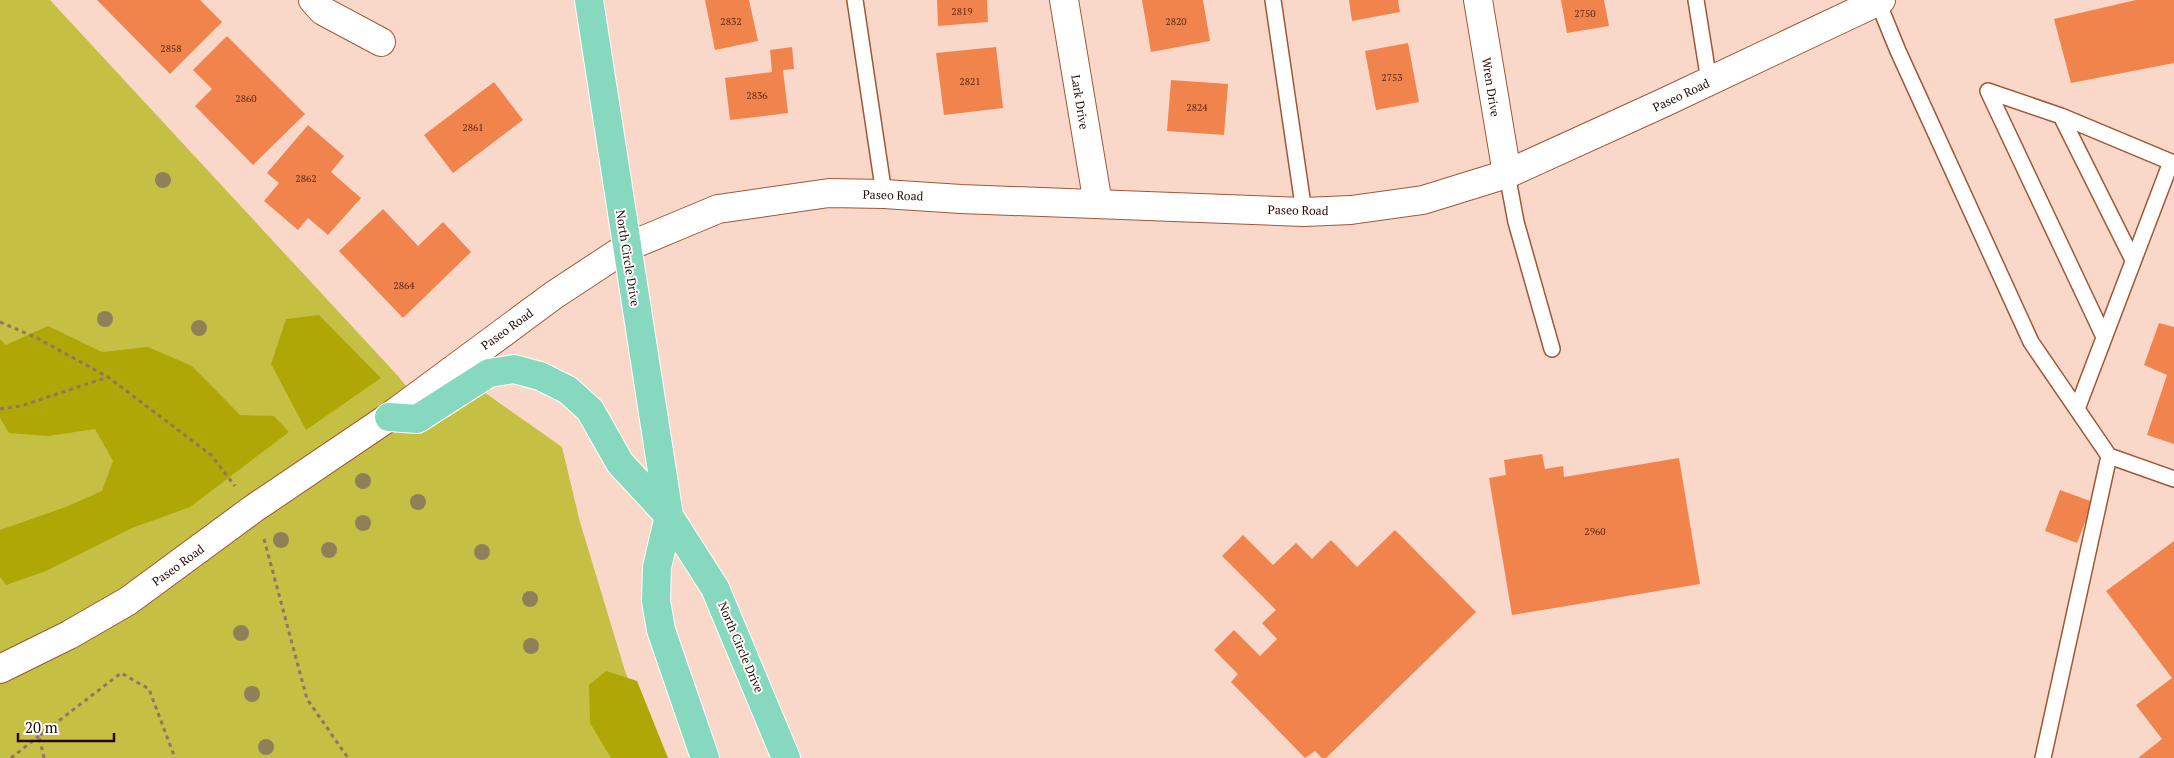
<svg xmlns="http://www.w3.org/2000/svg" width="2174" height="758" viewBox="0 0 2174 758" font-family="'PT Serif',serif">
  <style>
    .green { fill: #c5bf43 }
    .forest { fill: #afa705 }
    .building { fill: #f1844c }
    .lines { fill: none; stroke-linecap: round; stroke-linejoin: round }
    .service-casing { stroke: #9f5835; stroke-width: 18 }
    .minor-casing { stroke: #9f5835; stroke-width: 30 }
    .tertiary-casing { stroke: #9f5835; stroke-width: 30 }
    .primary-casing { stroke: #fff; stroke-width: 30 }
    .path { stroke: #937468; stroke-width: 3; stroke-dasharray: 4 4; stroke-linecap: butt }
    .service { stroke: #fff; stroke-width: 15 }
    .minor { stroke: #fff; stroke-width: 28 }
    .tertiary { stroke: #fff; stroke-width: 28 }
    .primary { stroke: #86d9be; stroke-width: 28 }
    .tree { fill: #90805a }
    .labels { text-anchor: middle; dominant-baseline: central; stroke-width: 4; stroke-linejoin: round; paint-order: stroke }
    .number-label { font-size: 10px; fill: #582813 }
    .street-label { font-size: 12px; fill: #250900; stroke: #fff }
  </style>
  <rect width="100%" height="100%" fill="#f9d8c9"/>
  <path class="green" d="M0 0H50L398 376 432 419 481 390 562 447 580 522 625 671 661 758H0Z"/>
  <path class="forest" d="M319 315 381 378 306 430 271 364 286 319Z
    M48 326 102 352 148 347 192 366 240 415 274 416 289 432 190 507 132 528 46 571 6 585 0 577V530L66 507 102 491 113 461 95 429 48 436 9 433 0 418V339L6 345Z
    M606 671 637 681 668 758H611L590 723 589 685Z"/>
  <path class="building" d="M97 0H200L222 22 170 74Z
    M705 0H749L758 41 715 50Z
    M937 0H987L988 22 938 26Z
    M1142 0H1203L1210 41 1151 52Z
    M1349 0H1398L1400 12 1352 21Z
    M1561 0H1604L1609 26 1567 33Z
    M2136 0H2174V63L2071 83 2054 19Z
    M227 36 305 114 253 165 195 106 212 89 193 70Z
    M1408 43 1419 102 1376 110 1365 51Z
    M792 47 794 69 783 70 788 113 730 120 725 78 772 72 770 50Z
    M996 47 1003 108 944 115 936 53Z
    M1171 80 1228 84 1224 135 1167 131Z
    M494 82 523 120 453 173 424 135Z
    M308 125 344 156 331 172 361 198 328 235 308 218 298 230 264 201 279 183 267 173Z
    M383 209 418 246 443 222 471 252 403 318 339 251Z
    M2159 323 2174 327V444L2147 435 2167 375 2144 365Z
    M1542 454 1545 469 1563 466 1564 477 1679 458 1700 584 1512 615 1489 478 1506 475 1504 460Z
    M2060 490 2093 502 2077 543 2045 531Z
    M1395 530 1476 612 1326 758H1322L1315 751 1305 758 1231 682 1238 674 1214 650 1234 630 1260 656 1277 639 1262 623 1276 610 1222 556 1243 535 1273 565 1296 543 1312 559 1331 540 1357 567Z
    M2174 541V758H2138L2162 739 2136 705 2172 678 2106 591Z"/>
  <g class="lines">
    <g class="service-casing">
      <path id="service" d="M855 0 884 194
        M1273 0 1304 212
        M1696 0 1709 81
        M1878 2 1898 51 2031 342 2109 456 2043 758
        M2061 116 2171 162 2077 409
        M1507 174 1516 222 1552 349
        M2104 337 1988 91 2061 116 2133 260
        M2109 456 2174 479"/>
    </g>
    <g class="minor-casing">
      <path id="minor" d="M313 0 323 11 381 42
        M1064 0 1098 204
        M1478 0 1507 174
        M0 669 69 635 128 601 253 509 389 417 554 295 627 247"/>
    </g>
    <g class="tertiary-casing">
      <path id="tertiary" d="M627 247 718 209 829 193 884 194 961 199 1304 212 1351 210 1423 200 1507 174 1663 103 1881 0"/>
    </g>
    <g class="primary-casing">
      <path id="primary" d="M589 0 669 516 657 567 656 601 661 630 705 758
        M389 417 417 419 489 373 514 369 540 376 568 390 590 410 620 463 669 516 715 588 786 758"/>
    </g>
    <path class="path" d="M0 322 37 338 108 377 211 455 235 486
      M0 409 21 406 108 377
      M264 539 307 699 348 758
      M11 758 39 736
      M44 758 39 736 121 673 149 689 175 758"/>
    <use href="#service" class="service"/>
    <use href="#minor" class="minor"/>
    <use href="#tertiary" class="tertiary"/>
    <use href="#primary" class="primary"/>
  </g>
  <g class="tree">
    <circle cx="163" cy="180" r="8"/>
    <circle cx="105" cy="319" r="8"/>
    <circle cx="199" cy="328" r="8"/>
    <circle cx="363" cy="481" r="8"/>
    <circle cx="418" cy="502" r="8"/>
    <circle cx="363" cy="523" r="8"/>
    <circle cx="281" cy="540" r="8"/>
    <circle cx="329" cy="550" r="8"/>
    <circle cx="482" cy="552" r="8"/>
    <circle cx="530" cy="599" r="8"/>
    <circle cx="241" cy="633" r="8"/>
    <circle cx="531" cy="646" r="8"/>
    <circle cx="252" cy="694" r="8"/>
    <circle cx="266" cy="747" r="8"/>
  </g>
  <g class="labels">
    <g class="number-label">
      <text x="962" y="11">2819</text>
      <text x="1585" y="13">2750</text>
      <text x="731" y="21">2832</text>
      <text x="1176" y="21">2820</text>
      <text x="171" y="48">2858</text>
      <text x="1392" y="77">2753</text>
      <text x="970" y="81">2821</text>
      <text x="757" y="95">2836</text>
      <text x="246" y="98">2860</text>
      <text x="1197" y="107">2824</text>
      <text x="473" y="127">2861</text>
      <text x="306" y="178">2862</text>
      <text x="404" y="285">2864</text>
      <text x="1595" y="531">2960</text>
    </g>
    <g class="street-label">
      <text transform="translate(1491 87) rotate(81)">Wren Drive</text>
      <text transform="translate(1681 95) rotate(-25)">Paseo Road</text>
      <text transform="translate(1080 102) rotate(81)">Lark Drive</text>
      <text transform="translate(893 195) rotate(2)">Paseo Road</text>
      <text transform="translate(1298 210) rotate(1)">Paseo Road</text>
      <text transform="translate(628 258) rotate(81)">North Circle Drive</text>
      <text transform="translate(507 329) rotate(-36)">Paseo Road</text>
      <text transform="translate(178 565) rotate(-36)">Paseo Road</text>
      <text transform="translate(741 647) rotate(67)">North Circle Drive</text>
    </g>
  </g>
  <path d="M18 733v8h96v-8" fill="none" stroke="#250900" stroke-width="2.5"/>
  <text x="25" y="733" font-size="15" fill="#250900" stroke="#ffffff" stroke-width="4" paint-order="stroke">20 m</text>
</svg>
